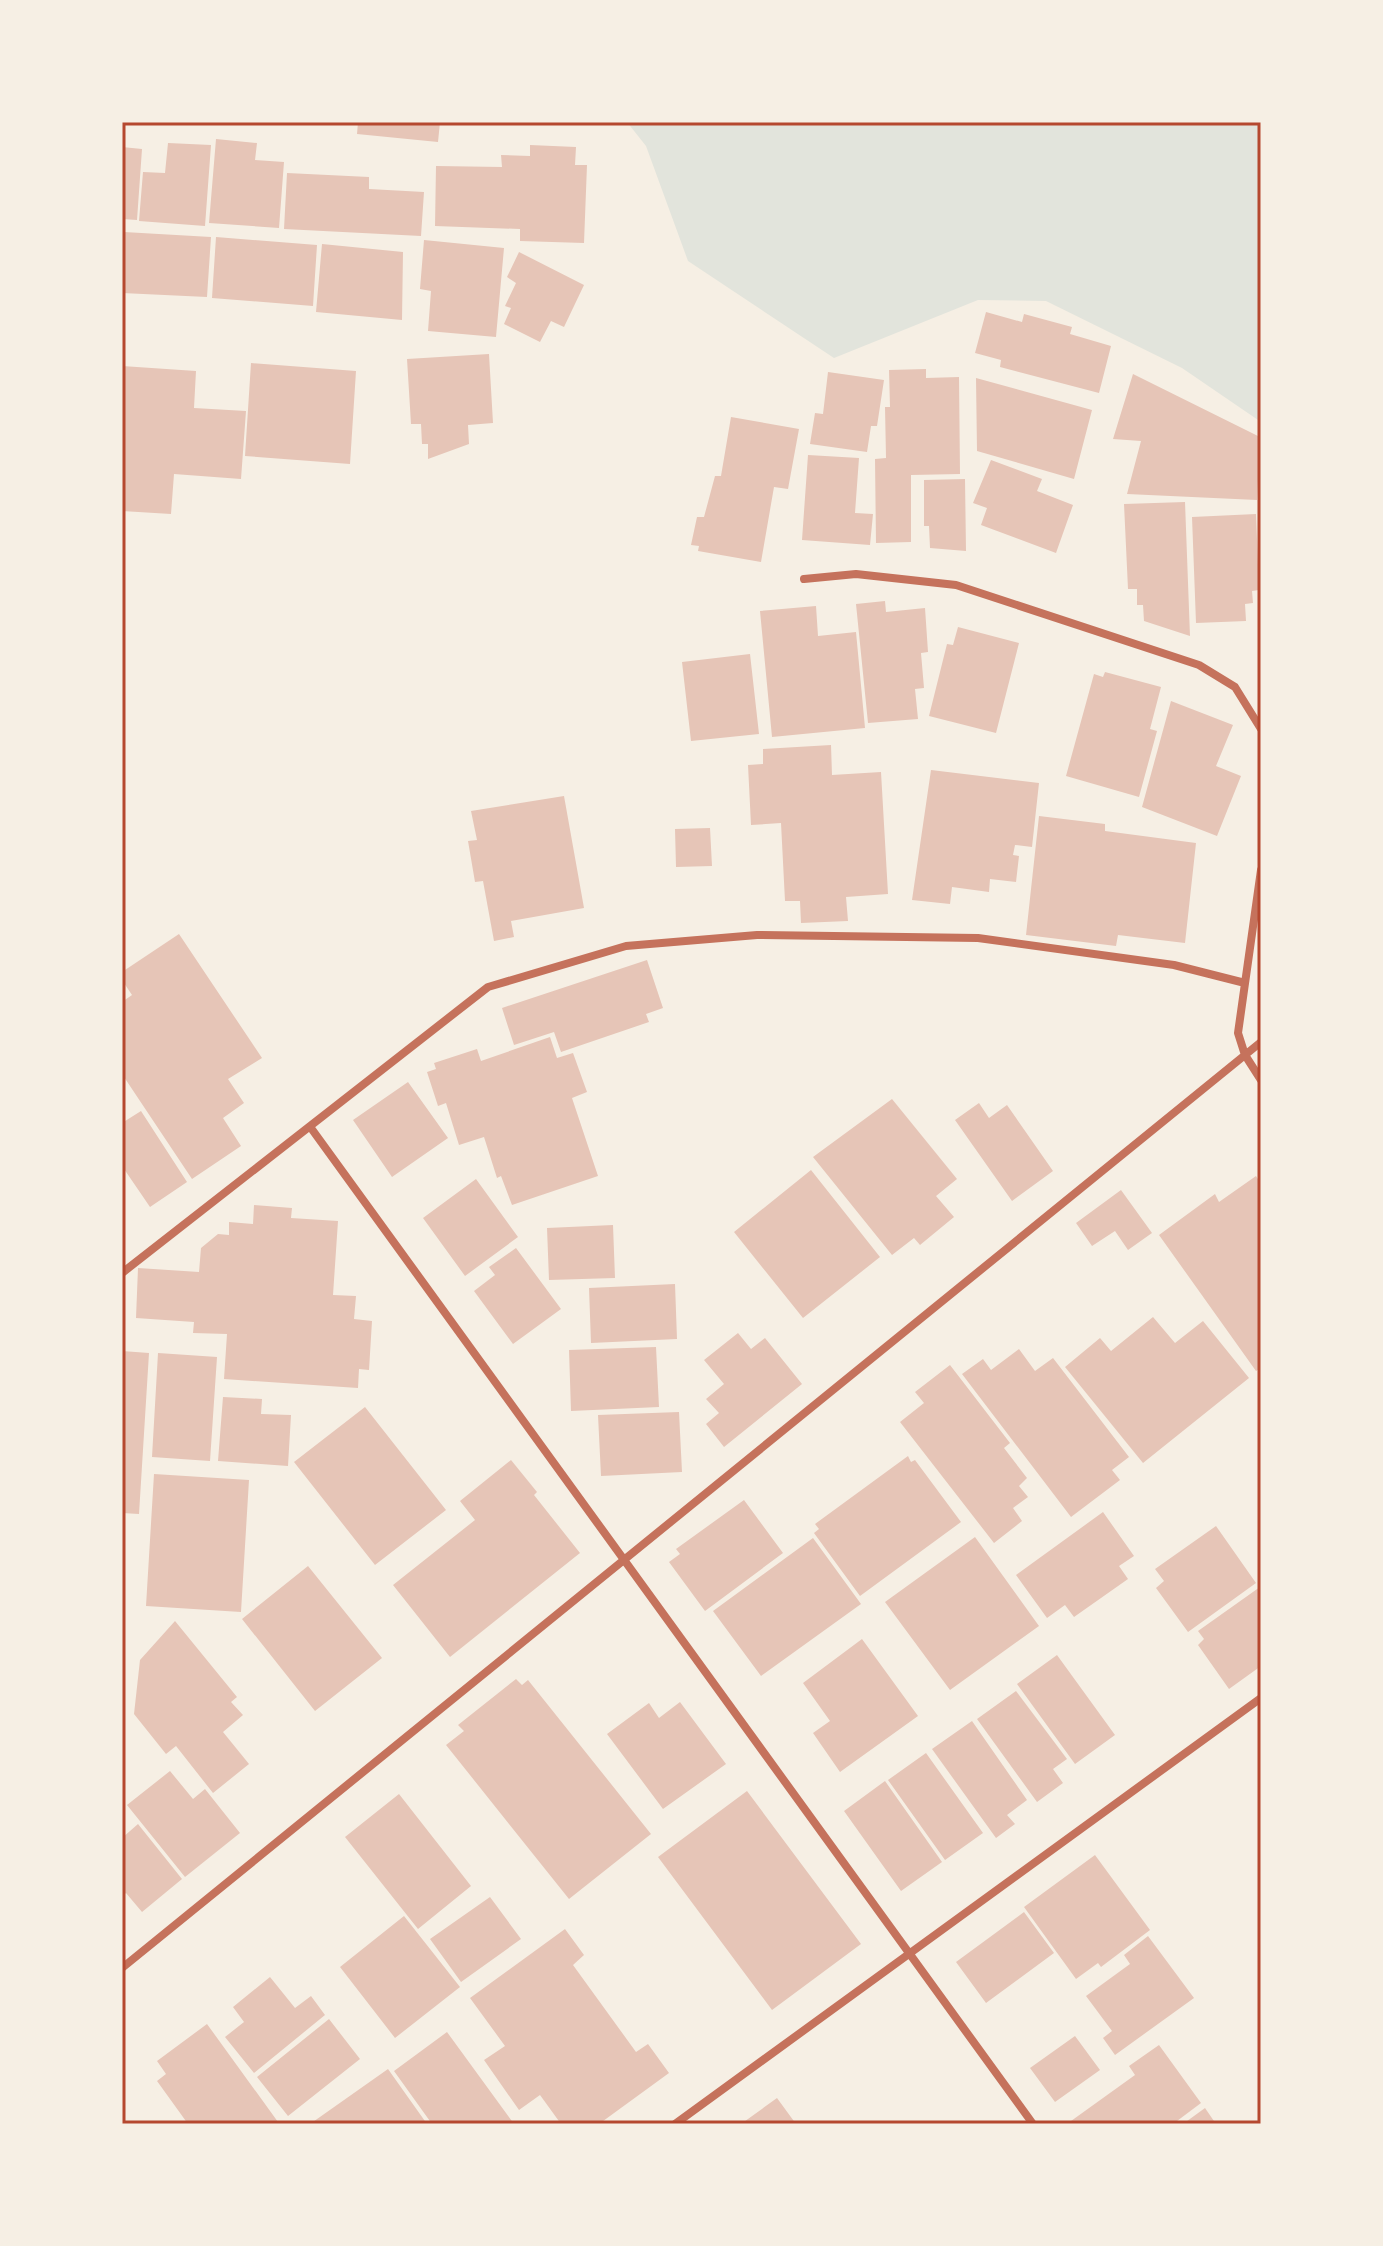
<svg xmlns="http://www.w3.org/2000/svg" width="1383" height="2246" viewBox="0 0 1383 2246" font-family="'PT Sans Narrow',sans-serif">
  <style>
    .green { fill: #e2e4dc }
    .building { fill: #e6c5b7 }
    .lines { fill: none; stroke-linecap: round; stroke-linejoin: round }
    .minor { stroke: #c5725c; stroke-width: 8 }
    .neatline { fill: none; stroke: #b5482f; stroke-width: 3 }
  </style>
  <rect width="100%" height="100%" fill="#f6efe4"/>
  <path class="green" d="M627 122H1261V422L1182 368 1046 301 978 300 834 358 688 261 646 146Z"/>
  <path class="building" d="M358 122H440L438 142 357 134Z
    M216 139 257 143 255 160 284 162 279 228 209 223Z
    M168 143 211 145 205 226 139 221 143 172 165 173Z
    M530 145 576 147 575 165H587L584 243 520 241V229L435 226 436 166 502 167 501 155 530 156Z
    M122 147 142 149 137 220 122 219Z
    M287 173 369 177V189L424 192 421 236 284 229Z
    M124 232 211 237 207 297 122 293Z
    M216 237 317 245 313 306 212 298Z
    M424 240 504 248 496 337 428 331 431 291 420 289Z
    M322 244 403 252 402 320 316 312Z
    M519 252 584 285 564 327 551 321 540 342 504 324 511 308 505 306 516 283 507 277Z
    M986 312 1022 322 1024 314 1072 327 1070 334 1111 346 1099 393 1000 367 1001 360 975 353Z
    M489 354 493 423 468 425 469 444 428 459V444H422L421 424H411L407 359Z
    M251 363 356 371 350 464 245 456Z
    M122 366 196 371 194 408 246 411 241 479 174 474 171 514 122 511Z
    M926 369V378L959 377 960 474 911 475V542L876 543 875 459 886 458 885 407H890L889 370Z
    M828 372 884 380 877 426H871L867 452 810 444 815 413 823 414Z
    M1133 374 1260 437 1257 500 1127 494 1141 441 1113 439Z
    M976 378 1092 410 1074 479 977 451Z
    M731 417 799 429 788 489 774 487 761 562 698 551 699 546 691 545 697 517H704L715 476H721Z
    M808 455 859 458 855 513 873 514 870 545 802 540Z
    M991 460 1042 479 1037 491 1073 505 1056 553 981 525 987 508 973 503Z
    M965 479 966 551 930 548 929 526H924V480Z
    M1185 502 1190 636 1144 621 1143 605H1137V589H1128L1124 504Z
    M1256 514 1259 590 1252 591 1253 603 1245 604 1246 621 1196 623 1192 517Z
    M885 601 886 612 925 608 928 652 921 653 924 688 915 689 918 719 868 723 856 604Z
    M816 606 818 636 856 632 865 728 772 737 760 611Z
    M958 627 1019 643 996 733 929 716 947 644 953 645Z
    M750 654 759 734 691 741 682 662Z
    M1105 672 1161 687 1150 729 1157 731 1139 797 1066 776 1094 674 1103 677Z
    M1171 701 1233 725 1216 766 1241 776 1217 836 1142 807Z
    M831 745 832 775 881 772 888 894 846 897 848 921 801 923 800 901H785L781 823 751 825 748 765 763 764V749Z
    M931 770 1039 783 1032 847 1015 845 1013 855 1019 856 1016 882 990 879 989 892 952 887 950 904 912 900Z
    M564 796 584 908 511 921 514 937 494 941 483 881 475 882 468 841 477 840 471 811Z
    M1039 816 1105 824V831L1196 843 1185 943 1118 935 1116 946 1026 935Z
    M710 828 712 866 676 867 675 829Z
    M179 934 262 1058 228 1079 244 1103 223 1118 241 1146 192 1179 122 1074V1002L132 995 122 980V972Z
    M647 960 663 1008 646 1014 649 1022 561 1052 554 1032 514 1045 502 1008Z
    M550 1037 557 1058 573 1053 587 1092 572 1098 598 1176 512 1205 501 1176 497 1178 484 1137 459 1145 446 1103 438 1106 427 1072 436 1069 434 1063 477 1049 481 1061Z
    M408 1082 448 1138 392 1177 353 1120Z
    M892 1099 957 1179 936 1196 954 1217 920 1245 914 1238 892 1255 813 1157Z
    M979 1103 989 1118 1007 1105 1053 1171 1012 1201 955 1120Z
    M141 1111 187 1182 150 1207 122 1166V1123Z
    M811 1170 880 1257 803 1318 734 1232Z
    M1256 1176 1261 1184V1368L1256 1371 1159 1235 1215 1194 1219 1202Z
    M476 1179 518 1237 465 1276 423 1218Z
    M1121 1190 1152 1233 1128 1250 1115 1231 1092 1246 1076 1223Z
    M254 1205 292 1208 291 1218 338 1221 333 1295 356 1296 354 1319 372 1321 369 1370 359 1369 358 1388 224 1379 227 1334 193 1333 194 1322 136 1318 138 1268 199 1272 201 1248 218 1234 229 1235V1222L253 1224Z
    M613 1225 615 1278 549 1280 547 1228Z
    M516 1248 561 1309 513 1344 474 1291 495 1275 489 1267Z
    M675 1284 677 1339 591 1343 589 1288Z
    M1153 1317 1175 1343 1203 1321 1249 1378 1143 1463 1065 1367 1100 1338 1111 1351Z
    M738 1333 751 1349 765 1338 802 1384 724 1447 706 1424 719 1413 706 1399 724 1384 704 1360Z
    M656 1347 659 1407 571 1411 569 1350Z
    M1019 1349 1035 1371 1053 1358 1129 1457 1112 1470 1120 1480 1071 1517 962 1374 983 1359 991 1370Z
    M122 1351 149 1353 139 1514 122 1513Z
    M158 1353 217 1357 210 1461 152 1457Z
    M950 1365 1010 1443 1004 1448 1027 1478 1019 1486 1028 1497 1013 1508 1022 1521 994 1543 900 1422 924 1403 915 1392Z
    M223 1397 262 1399 261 1414 291 1415 288 1466 218 1461Z
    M365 1407 446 1510 375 1565 294 1462Z
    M679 1412 682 1472 601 1476 598 1415Z
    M908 1456 911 1462 915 1460 961 1522 860 1596 814 1533 819 1529 815 1524Z
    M511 1460 537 1492 534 1495 580 1553 450 1657 393 1585 475 1520 460 1501Z
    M154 1474 249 1480 241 1612 146 1606Z
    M744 1500 783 1553 705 1611 669 1562 680 1554 676 1549Z
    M1103 1512 1134 1556 1119 1566 1128 1579 1074 1617 1065 1605 1047 1618 1016 1575Z
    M1216 1526 1256 1583 1188 1632 1156 1588 1164 1581 1155 1569Z
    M975 1537 1039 1626 950 1690 885 1602Z
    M813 1538 861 1604 761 1676 713 1611Z
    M308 1566 382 1658 315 1711 242 1619Z
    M1260 1587 1261 1666 1229 1689 1198 1645 1204 1639 1198 1631Z
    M175 1621 237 1697 231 1702 243 1715 223 1732 249 1764 213 1793 176 1746 166 1754 134 1714 140 1660Z
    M862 1639 918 1716 840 1772 813 1733 830 1721 803 1683Z
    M1057 1655 1115 1735 1075 1764 1017 1684Z
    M516 1679 522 1685 528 1680 651 1834 569 1899 446 1745 464 1731 458 1725Z
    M1016 1691 1067 1759 1053 1769 1063 1783 1037 1802 977 1719Z
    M680 1702 726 1764 663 1809 607 1734 649 1703 659 1718Z
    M972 1721 1027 1800 1007 1815 1015 1824 996 1838 932 1749Z
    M926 1753 983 1833 945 1860 888 1780Z
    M170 1771 193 1799 205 1789 240 1833 185 1877 127 1805Z
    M885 1781 942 1862 901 1891 844 1811Z
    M747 1791 861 1944 772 2010 658 1857Z
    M399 1794 471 1886 418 1929 345 1837Z
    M138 1824 182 1879 142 1912 126 1893 122 1896V1838Z
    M1095 1855 1150 1930 1101 1967 1098 1963 1076 1979 1024 1907Z
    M490 1897 521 1939 461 1982 430 1939Z
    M1024 1912 1054 1953 986 2003 956 1962Z
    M404 1916 460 1987 395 2038 340 1967Z
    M565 1929 584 1955 573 1965 636 2052 648 2044 669 2073 599 2124H561L540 2095 519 2110 484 2060 505 2046 470 1998Z
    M1148 1936 1194 1998 1115 2055 1103 2038 1112 2031 1086 1996 1130 1964 1124 1955Z
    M270 1977 295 2008 311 1996 325 2015 254 2073 225 2037 244 2022 233 2007Z
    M329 2019 360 2059 288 2116 257 2077Z
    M207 2024 278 2122 275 2124H188L157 2081 166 2074 157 2061Z
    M447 2032 514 2124H432L394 2071Z
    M1075 2036 1100 2070 1055 2102 1030 2068Z
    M1159 2045 1201 2103 1173 2124H1073L1071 2121 1135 2075 1129 2066Z
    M388 2069 427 2124H310Z
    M777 2098 796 2124H741Z
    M1205 2108 1216 2124H1183Z"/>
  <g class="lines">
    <path class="minor" d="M804 579 856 574 956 585 1199 665 1235 687 1261 729
      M1261 870 1238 1033 1245 1055 1261 1080
      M311 1128 1033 2124
      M122 1273 488 987 626 946 757 935 978 938 1174 965 1245 983
      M122 1968 1261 1042
      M675 2124 1261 1698"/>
  </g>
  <rect width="1383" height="2246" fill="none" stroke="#f6efe4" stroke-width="248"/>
  <rect x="124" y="124" width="1135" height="1998" class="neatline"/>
</svg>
